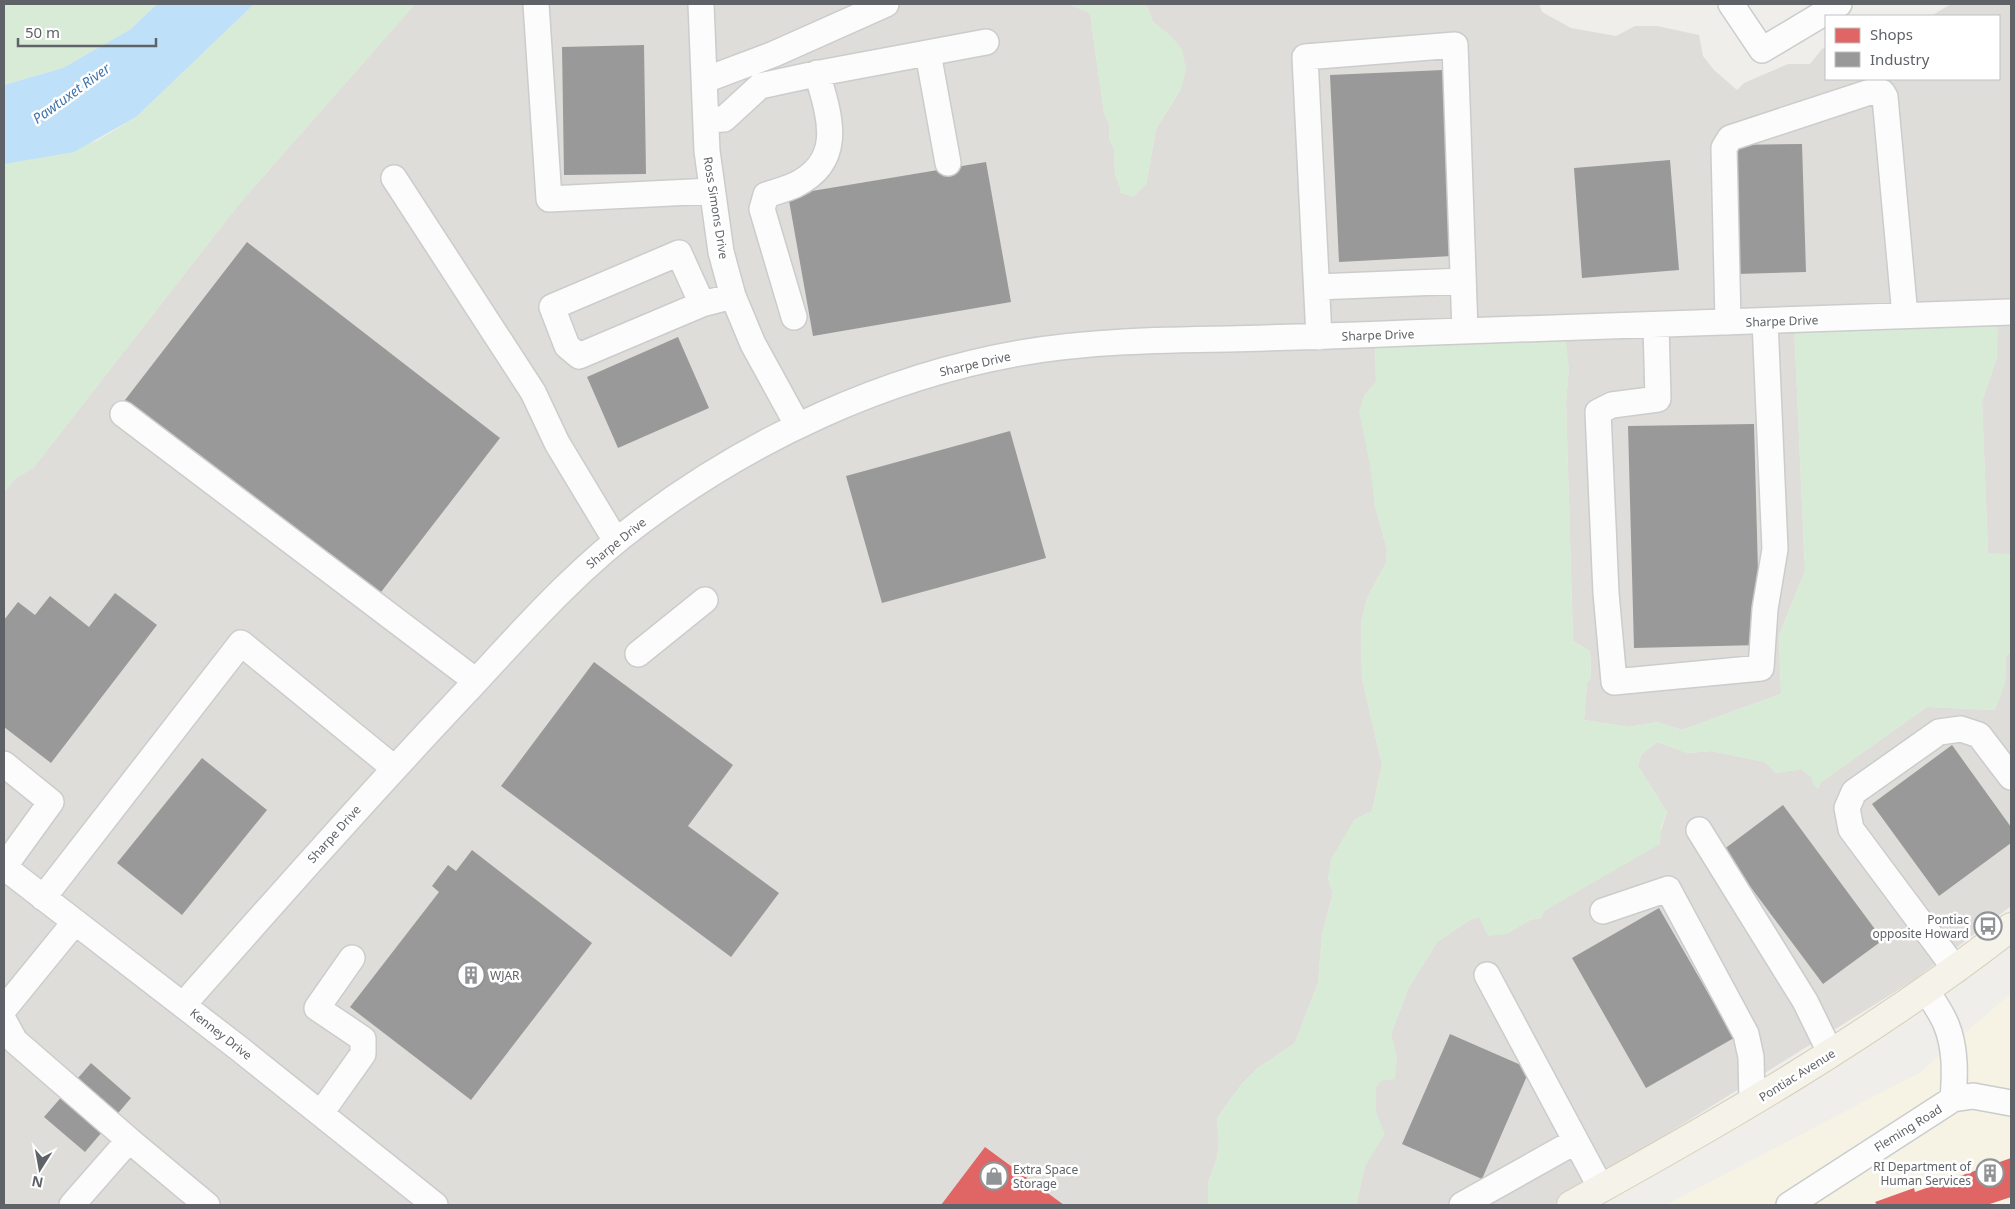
<svg xmlns="http://www.w3.org/2000/svg" width="2015" height="1209" viewBox="0 0 2015 1209" font-family="'Noto Sans',sans-serif">
  <style>
    .commercial { fill: #f7f3e4 }
    .industrial { fill: #dfddda }
    .green { fill: #d8ebd6 }
    .water { fill: #bfe0f9 }
    .shops { fill: #e06666 }
    .industry { fill: #999 }
    .lines { fill: none; stroke-linecap: round; stroke-linejoin: round }
    .minor-casing { stroke: #cbcccc; stroke-width: 28 }
    .major-casing { stroke: #d7ceb8; stroke-width: 30 }
    .minor { stroke: #fdfcfc; stroke-width: 25 }
    .major { stroke: #f4f2e9; stroke-width: 28 }
    .labels { text-anchor: middle; dominant-baseline: central; stroke-width: 5; stroke-linejoin: round; paint-order: stroke }
    .street-label { font-size: 12px; fill: #5f6368; stroke: #fff }
    .poi-label { font-size: 12px; fill: #5f6368; stroke: #fff; text-anchor: end }
    .water-label { font-size: 14px; font-style: italic; fill: #4174aa; stroke: #fff }
  </style>
  <rect width="100%" height="100%" fill="#efeeea"/>
  <path class="commercial" d="M2011 993V1205H1666L1921 1072Z"/>
  <path class="industrial" d="M415 4H1069L1090 13 1104 113 1110 126 1109 138 1114 149 1115 175 1120 186 1146 185 1156 129 1181 89 1172 37 1153 22 1146 4H1539L1542 12 1571 28 1616 36 1635 26H1657L1699 35 1703 56 1714 70 1737 90 1744 83 1788 64H1810L1822 49 1826 47V79H1999V16H1931L1951 4H2011V554H1988L1982 401 1997 357 1794 323 1805 571 1779 635 1781 694 1682 730 1657 722 1629 727 1584 720 1587 683 1591 677 1590 651 1573 641 1566 401 1569 367 1375 337 1376 382 1364 396 1375 506 1387 549 1386 563 1367 598 1361 623 1362 678 1382 765 1372 811 1354 820 1328 878 1333 893 1322 935 1318 983 1295 1043 1258 1068 1241 1085 1217 1118 1219 1142 1217 1158 1208 1183V1205H4V492L16 478 34 467 239 204Z
    M2011 651V906L1914 980 1553 1205H1356L1365 1166 1384 1134 1376 1113V1086L1397 1059 1391 1034 1408 989 1437 942 1471 919 1480 917 1506 934 1530 920 1541 918 1544 911 1659 837 1667 812 1638 766 1641 755 1657 742 1688 753 1711 751 1765 762 1776 773 1802 769 1812 778 1814 785 1818 788 1821 782 1927 707 1994 710 2005 683 2006 656Z"/>
  <path class="green" d="M4 4H157L131 29 63 68 4 85Z
    M254 4H415L239 204 34 467 16 478 4 492V164L97 141 136 117Z
    M1069 4H1146L1153 22 1172 37 1182 49 1186 69 1181 89 1156 129 1146 185 1133 197 1120 193V186L1115 175 1114 149 1109 138 1110 126 1104 113 1090 13Z
    M1998 319 1997 357 1982 401 1988 553 2011 554V651L2006 656 2005 683 1995 710 1927 707 1821 782 1818 788 1814 785 1812 778 1802 769 1776 773 1765 762 1711 751 1688 753 1657 742 1641 755 1638 766 1667 812 1661 828 1660 844 1544 911 1541 918 1530 920 1506 934 1488 936 1479 917 1471 919 1437 942 1408 989 1391 1034 1397 1059 1395 1079 1381 1081 1376 1087V1113L1385 1134 1365 1166 1356 1205H1208V1183L1217 1158 1219 1142 1217 1118 1241 1085 1258 1068 1295 1043 1318 983 1322 935 1333 894 1328 878 1331 859 1354 820 1372 811 1382 765 1362 678 1361 623 1367 598 1386 563 1387 549 1375 506 1370 465 1359 411 1364 396 1376 382 1375 337 1565 334 1569 367 1566 401 1573 641 1590 651 1591 678 1587 683 1584 720 1629 727 1657 722 1682 730 1781 694 1779 635 1805 571 1794 323Z"/>
  <path class="water" d="M157 4H254L136 117 74 152 4 164V85L63 68 131 29Z"/>
  <path class="shops" d="M985 1147 1064 1205H941Z
    M2011 1158V1197L1987 1205H1877L1875 1202 1914 1188 1915 1192Z"/>
  <path class="industry" d="M644 45 646 174 564 175 562 47Z
    M1443 70 1452 256 1339 262 1330 75Z
    M1802 144 1806 272 1737 274 1734 145Z
    M1670 160 1679 270 1582 278 1574 168Z
    M986 162 1011 302 813 336 788 195Z
    M247 242 500 438 378 596 125 400Z
    M678 337 709 408 618 448 587 377Z
    M1754 424 1760 645 1634 648 1628 426Z
    M1010 431 1046 558 882 603 846 476Z
    M115 593 157 625 51 763 4 727V620L18 602 35 615 50 596 89 627Z
    M594 662 733 765 688 826 779 893 731 957 501 786Z
    M1952 745 2011 827V843L1939 896 1872 804Z
    M202 758 267 810 182 915 117 863Z
    M1783 805 1883 940 1823 984 1723 850Z
    M472 850 592 943 471 1100 350 1007 439 892 432 886 448 865 456 871Z
    M1659 908 1734 1038 1646 1088 1572 958Z
    M1450 1034 1530 1069 1482 1179 1402 1144Z
    M91 1063 131 1098 85 1152 44 1117Z"/>
  <g class="lines">
    <g class="minor-casing">
      <path id="minor" d="M536 4 549 199 712 191
        M701 4 707 151 721 252 733 296 753 344 798 426
        M1731 4 1762 50 1839 4
        M928 53 948 163
        M705 80 774 54 886 4
        M706 120 724 119 760 86 820 73 986 42
        M394 178 533 392 557 443 616 541
        M1317 287 1463 281
        M702 304 679 253 552 307 567 346 579 356 702 304 733 296
        M794 317 762 209 766 195C776 192 786 189 795 185 846 160 829 115 817 73
        M1728 322 1724 148 1730 138 1876 90 1882 92 1885 97 1905 316
        M1656 325 1658 399 1612 405 1598 412 1606 593 1614 682 1761 668 1765 609 1775 549 1765 321
        M1319 337 1305 57 1455 45 1465 331
        M123 414 476 681
        M638 654 705 600
        M4 764 51 802 4 867
        M1699 830 1805 1001 1831 1054
        M4 867 241 1050 435 1205
        M43 898 241 643 394 768
        M1603 911 1668 889 1746 1034 1751 1057 1752 1102
        M1956 970 1851 829 1847 808 1854 792 1939 732 1961 729 1979 735 2011 777
        M1487 975 1601 1188
        M1926 990C1933 1001 1941 1012 1946 1024 1956 1048 1955 1075 1953 1099
        M183 1005C275 901 367 797 463 695 520 634 574 571 642 521 753 438 884 377 1020 353 1089 341 1159 340 1229 339 1288 337 1347 336 1406 333 1608 325 1810 320 2011 312
        M4 1009 75 922
        M4 1021 15 1041 129 1140
        M321 1113 363 1054V1039L317 1008 352 958
        M72 1205 129 1140 207 1205
        M1462 1205 1576 1141
        M1789 1205 1953 1099 1973 1096 2011 1103"/>
    </g>
    <g class="major-casing">
      <path id="major" d="M1571 1205C1723 1121 1874 1034 2011 927"/>
    </g>
    <use href="#minor" class="minor"/>
    <use href="#major" class="major"/>
  </g>
  <defs>
    <g id="bus-ring" transform="scale(1.4375)"><circle r="9.5" fill="#fff" stroke="#919496" stroke-width="1.5"/><path d="M-5-6H5V4H4V6H2V4H-2V6H-4V4H-5ZM-3.5-4V0h7V-4ZM-3.5 1.2v1.5H-2V1.2ZM2 1.2v1.5H3.5V1.2Z" fill="#919496"/></g>
    <g id="building-ring" transform="scale(1.4375)"><circle r="9.5" fill="#fff" stroke="#919496" stroke-width="1.5"/><path d="M-4-6H4V6H1V3H-1V6H-4ZM-2.5-4.3h1.7v1.8h-1.7ZM.8-4.3h1.7v1.8H.8ZM-2.5-1h1.7V.8h-1.7ZM.8-1h1.7V.8H.8Z" fill="#919496"/></g>
    <g id="shop-ring" transform="scale(1.4375)"><circle r="9.5" fill="#fff" stroke="#919496" stroke-width="1.5"/><path d="M-5-2.5h2.3a2.7 3.5 0 0 1 5.4 0H5L5.5 6h-11ZM-1.5-2.5h3a1.5 2.3 0 0 0-3 0Z" fill="#919496"/></g>
  </defs>
  <g fill-rule="evenodd">
    <use href="#bus-ring" x="1988" y="926"/>
    <use href="#building-ring" x="471" y="975"/>
    <use href="#building-ring" x="1990" y="1173"/>
    <use href="#shop-ring" x="994" y="1176"/>
  </g>
  <g class="labels">
    <g class="street-label">
      <text transform="translate(716 208) rotate(81)">Ross Simons Drive</text>
      <text transform="translate(1782 321) rotate(-2)">Sharpe Drive</text>
      <text transform="translate(1378 335) rotate(-2)">Sharpe Drive</text>
      <text transform="translate(975 364) rotate(-13)">Sharpe Drive</text>
      <text transform="translate(616 543) rotate(-39)">Sharpe Drive</text>
      <text transform="translate(334 834) rotate(-48)">Sharpe Drive</text>
      <text transform="translate(221 1034) rotate(38)">Kenney Drive</text>
      <text transform="translate(1797 1075) rotate(-32)">Pontiac Avenue</text>
      <text transform="translate(1908 1128) rotate(-32)">Fleming Road</text>
    </g>
    <g class="poi-label">
      <text x="1969" y="919">Pontiac<tspan x="1969" dy="14">opposite Howard</tspan></text>
      <text x="490" y="975" text-anchor="start">WJAR</text>
      <text x="1971" y="1166">RI Department of<tspan x="1971" dy="14">Human Services</tspan></text>
      <text x="1013" y="1169" text-anchor="start">Extra Space<tspan x="1013" dy="14">Storage</tspan></text>
    </g>
    <g class="water-label">
      <text transform="translate(71 93) rotate(-36)">Pawtuxet River</text>
    </g>
  </g>
  <rect width="2015" height="1209" fill="none" stroke="#5f6368" stroke-width="10"/>
  <rect x="1825" y="15" width="175" height="65" fill="#ffffff" stroke="#bfc1c3"/>
  <rect x="1835" y="28" width="25" height="15" fill="#e06666" stroke="#bfc1c3"/>
  <text x="1870" y="40" font-size="15" fill="#5f6368">Shops</text>
  <rect x="1835" y="52" width="25" height="15" fill="#999999" stroke="#bfc1c3"/>
  <text x="1870" y="65" font-size="15" fill="#5f6368">Industry</text>
  <g transform="translate(40 1169) rotate(191)" stroke="#ffffff" stroke-width="4" paint-order="stroke">
  <path d="M0-4L9 19L0 12L-9 19Z" fill="#5f6368"/>
  <text y="-8" font-size="14" font-weight="bold" text-anchor="middle" fill="#5f6368">N</text>
  </g>
  <path d="M18 38v8h138v-8" fill="none" stroke="#5f6368" stroke-width="2.5"/>
  <text x="25" y="38" font-size="15" fill="#5f6368" stroke="#ffffff" stroke-width="4" paint-order="stroke">50 m</text>
</svg>
